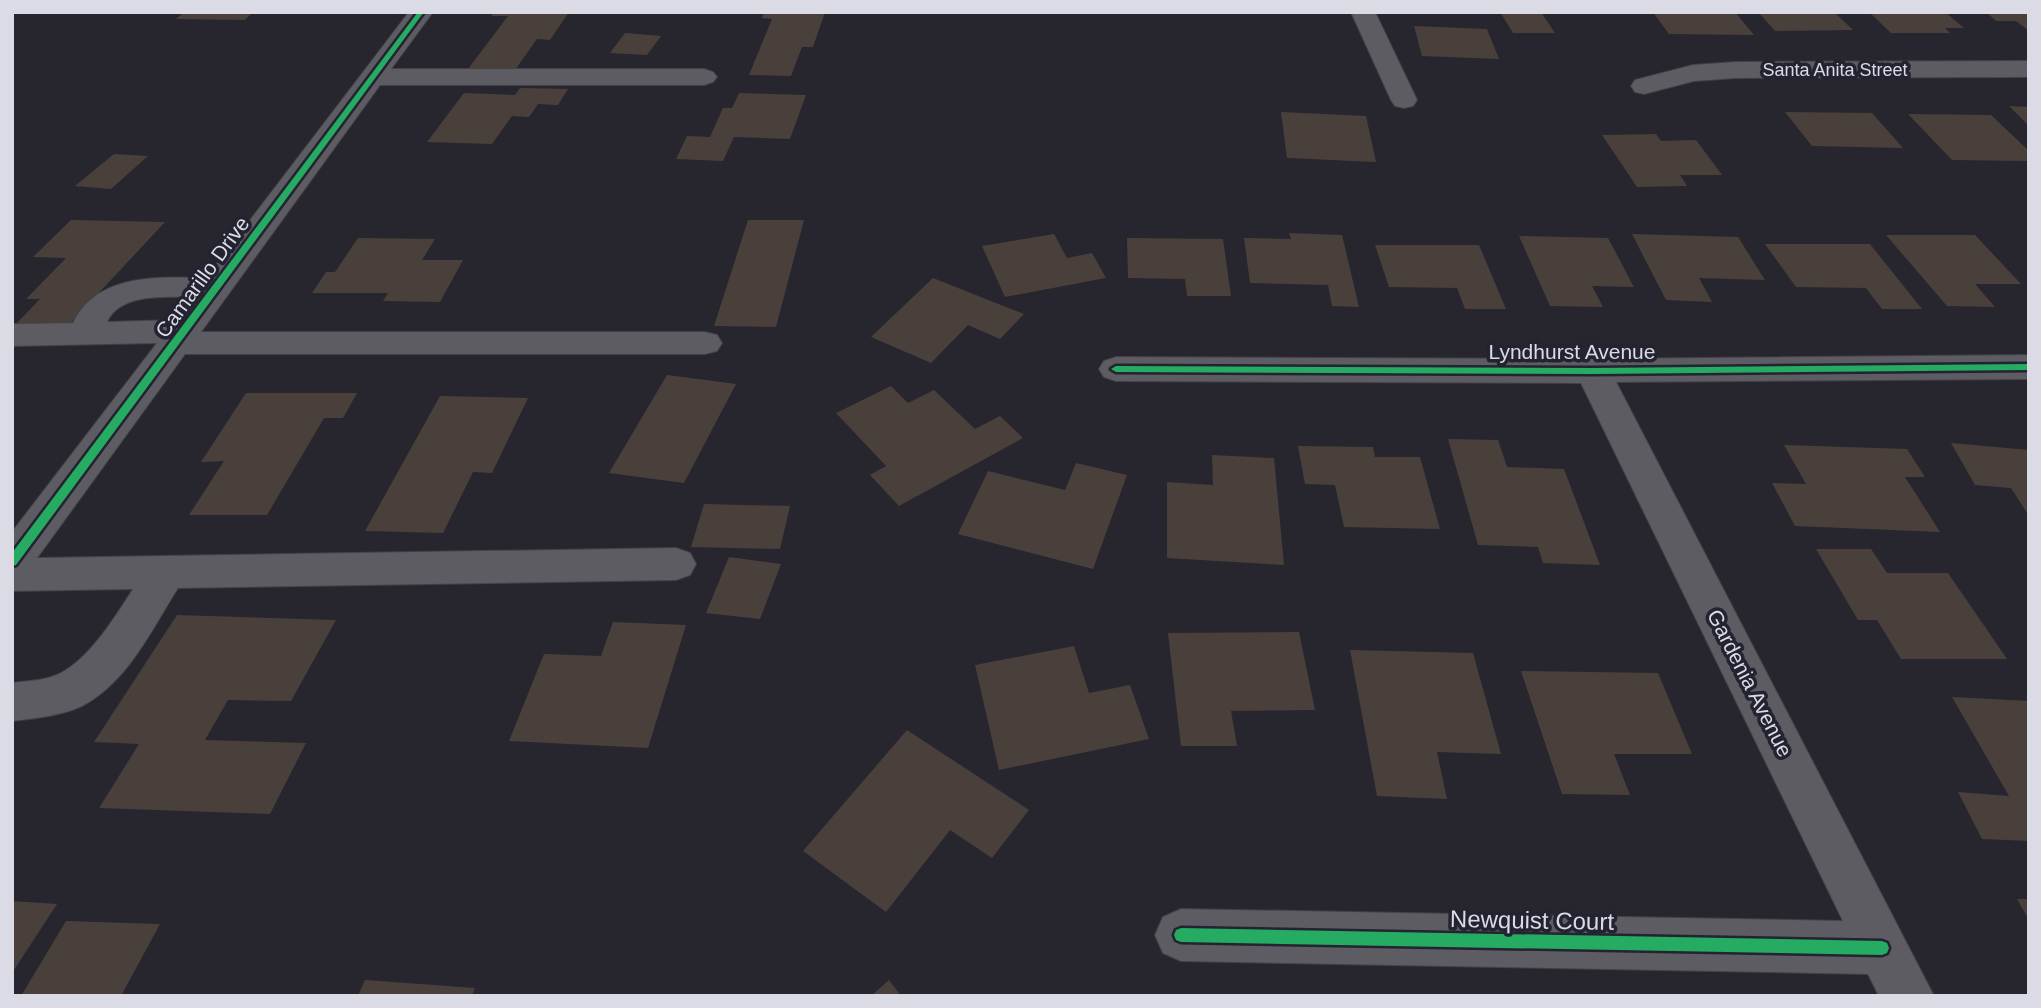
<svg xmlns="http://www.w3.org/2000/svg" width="2041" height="1008" viewBox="0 0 2041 1008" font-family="Helvetica,sans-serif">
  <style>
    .building { fill: #49403b }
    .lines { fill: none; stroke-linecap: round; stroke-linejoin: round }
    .minor-casing { stroke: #414147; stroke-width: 2 }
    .minor { fill: #5d5c62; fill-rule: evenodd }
    .cycleway-casing { stroke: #242331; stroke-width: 5 }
    .cycleway { fill: #26ab63; fill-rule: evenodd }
    .labels { text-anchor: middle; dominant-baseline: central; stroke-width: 7; stroke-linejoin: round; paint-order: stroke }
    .far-street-label { font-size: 18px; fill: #dbdbe5; stroke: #242331 }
    .street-label { font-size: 21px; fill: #dbdbe5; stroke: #242331 }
    .near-street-label { font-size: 24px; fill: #dbdbe5; stroke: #242331 }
  </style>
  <rect width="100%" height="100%" fill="#27262e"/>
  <path class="building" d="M184 12H253L245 20 176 19Z
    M494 12H569L550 40 537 39 515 70 468 69 508 16H491Z
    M764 12H825L813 47H802L791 76 749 75 772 19 762 18Z
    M1500 12H1541L1555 33H1513Z
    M1653 12H1735L1754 35 1669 34Z
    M1758 12H1834L1853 30 1775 31Z
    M1869 12H1945L1964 28H1945L1950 33H1891Z
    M1986 12H2029V31L2016 21H1996Z
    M1414 26 1487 29 1499 59 1422 56Z
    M625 33 661 36 647 55 610 53Z
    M520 88 568 89 558 105 538 104 529 117 512 116 492 144 427 142 464 93 515 95Z
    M739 93 806 95 790 139 734 137 723 161 676 159 687 136 710 137 723 108H732Z
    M2009 106 2029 107V126Z
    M1281 112 1366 116 1376 162 1287 158Z
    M1785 112 1872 113 1903 148 1812 146Z
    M1908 114 1991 115 2029 151V161L1952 160Z
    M1656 134 1661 141 1696 140 1722 175H1680L1687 186 1637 187 1602 135Z
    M114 154 148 156 111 189 75 186Z
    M71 220 165 222 68 326 15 325 40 299H26L66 258 33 257Z
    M748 220H804L776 327 714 326Z
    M1289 233 1342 235 1359 307 1332 306 1328 285 1250 283 1244 238 1291 239Z
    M1054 234 1067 258 1092 253 1106 278 1005 297 982 246Z
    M1632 234 1738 237 1765 280 1699 278 1712 302 1666 300Z
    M1886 235H1975L2021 284H1975L1995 307 1947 306Z
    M1519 236 1608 238 1634 287 1592 286 1603 307 1550 306Z
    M358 238 435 239 422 260H463L440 302 383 301 388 293H312L326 272H335Z
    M1127 238 1223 239 1231 296H1187L1185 279 1128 278Z
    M1765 244H1870L1922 309H1882L1866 288 1796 287Z
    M1375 245H1479L1506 309H1465L1457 288 1389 287Z
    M933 278 1024 314 1000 339 968 325 931 363 871 337Z
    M667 375 736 384 684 483 609 473Z
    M891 386 908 403 934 390 975 429 1000 416 1023 438 899 506 870 475 886 466 836 413Z
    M246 393H357L343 418H324L267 515H189L224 461 201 462Z
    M440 396 528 398 492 473 473 472 443 533 365 531Z
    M1448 439 1498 440 1507 467 1564 469 1600 565 1543 563 1538 547 1478 545Z
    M1951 443 2029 450V516L2011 488 1975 485Z
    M1784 445 1907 449 1925 477H1905L1940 532 1795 526 1772 483 1806 484Z
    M1298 446 1373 447 1375 457H1420L1440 529 1344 527 1335 485 1305 484Z
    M1212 455 1274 458 1284 565 1167 558V482L1213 485Z
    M1076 463 1127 475 1093 569 958 534 988 471 1065 490Z
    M704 504 790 506 780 549 691 547Z
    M1816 549H1871L1887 573H1948L2007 659H1901L1877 620H1858Z
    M729 557 781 564 760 619 706 613Z
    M177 615 336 620 291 701 228 700 205 740 306 743 270 814 99 808 139 744 94 742Z
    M613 622 686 625 648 748 509 741 544 654 601 656Z
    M1299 632 1315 710 1231 711 1237 746H1181L1168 633Z
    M1074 646 1089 693 1130 685 1149 739 999 770 975 665Z
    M1350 650 1473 653 1501 754 1437 752 1447 799 1377 796Z
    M1521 671 1658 673 1692 754H1614L1630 795 1562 794Z
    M1952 697 2029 701V841L1982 839 1958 792 2009 796Z
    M907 730 1029 810 992 858 950 830 886 912 803 851Z
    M2017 899H2029V920Z
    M12 901 57 904 12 973Z
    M66 921 160 924 121 996H21Z
    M365 980 475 988 472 996H358Z
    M889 980 901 996H871Z"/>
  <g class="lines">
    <g class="minor-casing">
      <path id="minor" d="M409 12H433L391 69H704L713 72 717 77 713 82 704 85H380L201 332H705L717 335 722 343 717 351 705 354H185L37 558 676 548 690 553 696 564 690 575 676 580 178 588C151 630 128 682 82 706 60 716 36 718 12 721V683C25 681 39 681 51 677 85 667 115 617 133 589L12 591V532L157 343 12 346V324L73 323C97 273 158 277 206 278ZM191 297 174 320 107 322C120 293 165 297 191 297Z
        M1351 12H1375L1417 100 1413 106 1404 108 1395 106 1391 100Z
        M2029 61V77L1736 78 1694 81 1644 94 1635 92 1631 86 1635 80 1693 65 1736 62Z
        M2029 355V379L1616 382 1934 996H1879L1868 974 1181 961 1163 953 1155 935 1163 917 1181 909 1843 921 1581 383 1116 381 1104 377 1099 369 1104 361 1116 357 1593 359Z"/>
    </g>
    <use href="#minor" class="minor"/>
    <g class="cycleway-casing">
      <path id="cycleway" d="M418 12H424L16 565 12 566V553Z
        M2029 364V370L1593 374 1116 372 1111 369 1116 366 1593 368Z
        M1181 928 1882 941 1887 943 1889 948 1887 953 1882 955 1181 942 1176 940 1174 935 1176 930Z"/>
    </g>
    <use href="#cycleway" class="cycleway"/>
  </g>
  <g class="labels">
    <g class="far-street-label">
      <text x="1835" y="70">Santa Anita Street</text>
    </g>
    <g class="street-label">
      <text transform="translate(202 277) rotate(-54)">Camarillo Drive</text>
      <text x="1572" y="351">Lyndhurst Avenue</text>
      <text transform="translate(1750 683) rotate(63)">Gardenia Avenue</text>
    </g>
    <g class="near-street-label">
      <text transform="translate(1532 920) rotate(1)">Newquist Court</text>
    </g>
  </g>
  <rect width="2041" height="1008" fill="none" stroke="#dbdbe5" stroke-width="28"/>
</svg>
